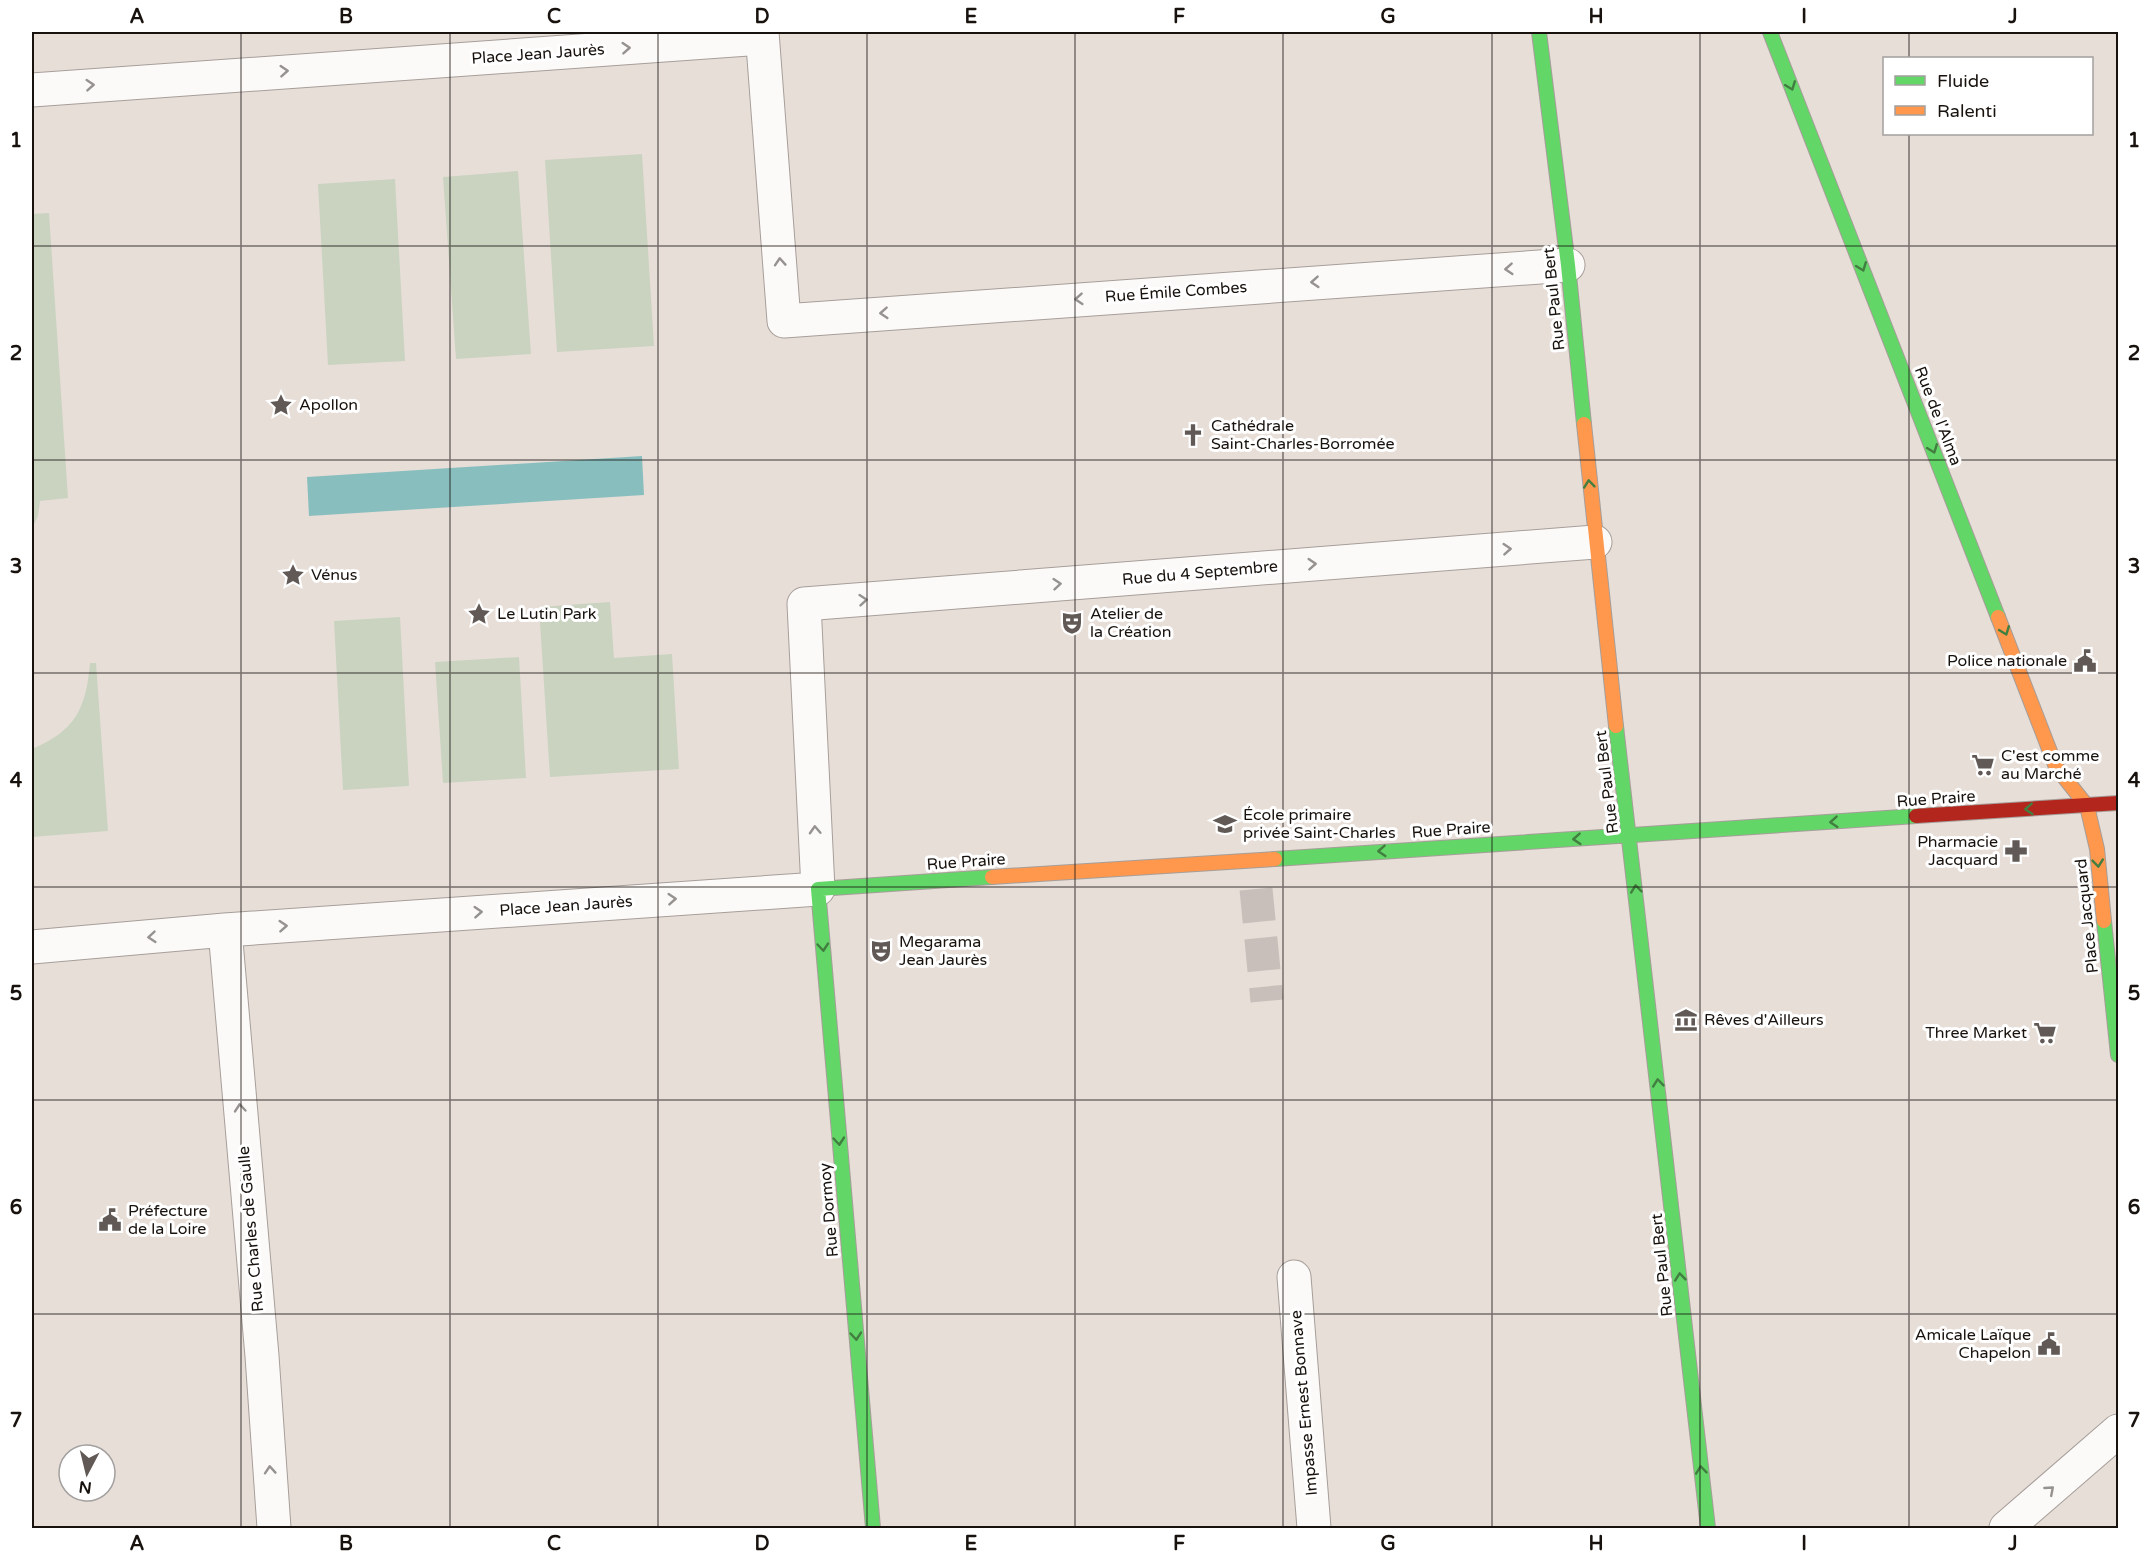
<svg xmlns="http://www.w3.org/2000/svg" width="2150" height="1560" viewBox="0 0 2150 1560" font-family="'Varela Round',sans-serif">
  <style>
    .green { fill: #c9d3c0 }
    .water { fill: #89bebe }
    .lines { fill: none; stroke-linecap: round; stroke-linejoin: round }
    .street-tunnel { stroke: #c9bfba; stroke-width: 33; stroke-dasharray: 33 16; stroke-linecap: butt }
    .street-casing { stroke: #a69e99; stroke-width: 35 }
    .fast-casing { stroke: #a69e99; stroke-width: 16 }
    .slow-casing { stroke: #a69e99; stroke-width: 16 }
    .jam-casing { stroke: #a69e99; stroke-width: 16 }
    .street { stroke: #fcfaf9; stroke-width: 33 }
    .fast { stroke: #63d668; stroke-width: 14 }
    .slow { stroke: #ff974d; stroke-width: 14 }
    .jam { stroke: #b3261e; stroke-width: 14 }
    .oneway { stroke: #95928f }
    .oneway2 { stroke: #417e40 }
    .grid { fill: none; stroke: #18120e; stroke-width: 1.5; stroke-opacity: 0.55 }
    .labels { text-anchor: middle; dominant-baseline: central; stroke-width: 6; stroke-linejoin: round; paint-order: stroke }
    .street-label { font-size: 16px; fill: #18120e; stroke: #fff }
    .poi-label { font-size: 16px; fill: #18120e; stroke: #fff; text-anchor: start }
    .neatline { fill: none; stroke: #18120e; stroke-width: 2 }
    .grid-label { font-size: 20px; text-anchor: middle; font-weight: bold; fill: #18120e }
  </style>
  <rect width="100%" height="100%" fill="#e8ded8"/>
  <path class="green" d="M642 154 654 346 557 352 545 160Z
    M518 171 531 354 456 359 443 177Z
    M395 179 405 361 328 365 318 184Z
    M49 213 68 498 40 501 38 516 32 528V214Z
    M610 602 614 658 672 654 679 769 550 777 539 607Z
    M400 617 409 786 343 790 334 621Z
    M519 657 526 778 443 783 435 662Z
    M90 663H96L108 831 32 837V749C75 731 86 709 90 663Z"/>
  <path class="water" d="M642 456 644 495 309 516 307 477Z"/>
  <g class="lines">
    <path class="street-tunnel" d="M1256 889 1267 1001"/>
    <g class="street-casing">
      <path id="street" d="M762 32 784 321 1568 265
        M32 90 762 38
        M225 930 262 1356 274 1528
        M32 947 225 930 818 889 804 604 1595 542
        M1294 1277 1314 1528
        M2006 1528 2118 1431"/>
    </g>
    <g class="fast-casing">
      <path id="fast" d="M1539 32 1568 265 1584 424
        M1770 32 1998 617
        M1616 726 1708 1528
        M1275 859 1916 816
        M2104 921 2118 1055
        M873 1528 818 889 992 877"/>
    </g>
    <g class="slow-casing">
      <path id="slow" d="M1584 424 1616 726
        M1998 617 2056 767 2087 806 2097 849 2104 921
        M992 877 1275 859"/>
    </g>
    <g class="jam-casing">
      <path id="jam" d="M1916 816 2118 803"/>
    </g>
    <use href="#street" class="street"/>
    <use href="#fast" class="fast"/>
    <use href="#slow" class="slow"/>
    <use href="#jam" class="jam"/>
  </g>
  <defs><path id="oneway-chevron" d="M-2-3.5L2.5 0L-2 3.5" fill="none" stroke-width="1.6" stroke-linecap="round" stroke-linejoin="round" transform="scale(1.5)"/></defs>
  <g class="oneway">
    <use href="#oneway-chevron" transform="translate(626 48) rotate(-4)"/>
    <use href="#oneway-chevron" transform="translate(284 71) rotate(-4)"/>
    <use href="#oneway-chevron" transform="translate(90 85) rotate(-4)"/>
    <use href="#oneway-chevron" transform="translate(780 262) rotate(-94)"/>
    <use href="#oneway-chevron" transform="translate(1509 269) rotate(176)"/>
    <use href="#oneway-chevron" transform="translate(1315 282) rotate(176)"/>
    <use href="#oneway-chevron" transform="translate(1079 299) rotate(176)"/>
    <use href="#oneway-chevron" transform="translate(884 313) rotate(176)"/>
    <use href="#oneway-chevron" transform="translate(1507 549) rotate(-4)"/>
    <use href="#oneway-chevron" transform="translate(1312 564) rotate(-4)"/>
    <use href="#oneway-chevron" transform="translate(1057 584) rotate(-5)"/>
    <use href="#oneway-chevron" transform="translate(863 600) rotate(-5)"/>
    <use href="#oneway-chevron" transform="translate(815 830) rotate(-93)"/>
    <use href="#oneway-chevron" transform="translate(672 899) rotate(-4)"/>
    <use href="#oneway-chevron" transform="translate(478 912) rotate(-4)"/>
    <use href="#oneway-chevron" transform="translate(283 926) rotate(-4)"/>
    <use href="#oneway-chevron" transform="translate(152 937) rotate(175)"/>
    <use href="#oneway-chevron" transform="translate(240 1108) rotate(-95)"/>
    <use href="#oneway-chevron" transform="translate(270 1470) rotate(-94)"/>
    <use href="#oneway-chevron" transform="translate(2050 1490) rotate(-41)"/>
  </g>
  <g class="oneway2">
    <use href="#oneway-chevron" transform="translate(1791 86) rotate(69)"/>
    <use href="#oneway-chevron" transform="translate(1862 267) rotate(69)"/>
    <use href="#oneway-chevron" transform="translate(1933 449) rotate(69)"/>
    <use href="#oneway-chevron" transform="translate(1589 484) rotate(-96)"/>
    <use href="#oneway-chevron" transform="translate(2005 631) rotate(69)"/>
    <use href="#oneway-chevron" transform="translate(2029 809) rotate(176)"/>
    <use href="#oneway-chevron" transform="translate(1834 822) rotate(176)"/>
    <use href="#oneway-chevron" transform="translate(1577 839) rotate(176)"/>
    <use href="#oneway-chevron" transform="translate(1382 851) rotate(176)"/>
    <use href="#oneway-chevron" transform="translate(2098 863) rotate(84)"/>
    <use href="#oneway-chevron" transform="translate(1636 889) rotate(-96)"/>
    <use href="#oneway-chevron" transform="translate(823 947) rotate(85)"/>
    <use href="#oneway-chevron" transform="translate(1658 1083) rotate(-96)"/>
    <use href="#oneway-chevron" transform="translate(839 1141) rotate(85)"/>
    <use href="#oneway-chevron" transform="translate(1680 1277) rotate(-96)"/>
    <use href="#oneway-chevron" transform="translate(856 1336) rotate(85)"/>
    <use href="#oneway-chevron" transform="translate(1701 1470) rotate(-96)"/>
  </g>
  <path class="grid" d="M241 32V1528M450 32V1528M658 32V1528M867 32V1528M1075 32V1528M1283 32V1528M1492 32V1528M1700 32V1528M1909 32V58M1909 134V1528M32 246H2118M32 460H2118M32 673H2118M32 887H2118M32 1100H2118M32 1314H2118"/>
  <defs>
    <g id="sight-bare" transform="scale(1.8)"><path d="M0-6L1.8-2.2L6-1.7L2.9 1.2L3.7 5.4L0 3.3L-3.7 5.4L-2.9 1.2L-6-1.7L-1.8-2.2Z" fill="#615955" stroke="#fff" stroke-width="2.5" paint-order="stroke"/></g>
    <g id="church-bare" transform="scale(1.8)"><path d="M-1.2-6h2.4v3.5h3.3v2.4h-3.3V6h-2.4V-.1h-3.3v-2.4h3.3Z" fill="#615955" stroke="#fff" stroke-width="2.5" paint-order="stroke"/></g>
    <g id="theatre-bare" transform="scale(1.8)"><path d="M-5-5.5Q0-4 5-5.5V0Q5 5 0 6Q-5 5-5 0ZM-3.3-2.5H-1v1.5H-3.3ZM1-2.5H3.3v1.5H1ZM-2.8 1Q0 5.5 2.8 1Z" fill="#615955" stroke="#fff" stroke-width="2.5" paint-order="stroke"/></g>
    <g id="civic-bare" transform="scale(1.8)"><path d="M-.6-6.5H3V-4.5H.6V-3L4-1V1h2V6H-6V1h2V-1L-.6-3ZM-1.2 2.5V6h2.4V2.5Z" fill="#615955" stroke="#fff" stroke-width="2.5" paint-order="stroke"/></g>
    <g id="supermarket-bare" transform="scale(1.8)"><path d="M-6-5.5h2.5l.6 2H6L4.5 2H-2.5L-4.4-4H-6ZM-1.5 3.2a1.3 1.3 0 1 0 .1 0ZM3 3.2a1.3 1.3 0 1 0 .1 0Z" fill="#615955" stroke="#fff" stroke-width="2.5" paint-order="stroke"/></g>
    <g id="school-bare" transform="scale(1.8)"><path d="M0-5L7-2L0 1L-7-2ZM-4 1L0 2.5L4 1V4Q0 6-4 4Z" fill="#615955" stroke="#fff" stroke-width="2.5" paint-order="stroke"/></g>
    <g id="pharmacy-bare" transform="scale(1.8)"><path d="M-2-6h4v4h4v4h-4v4h-4v-4h-4v-4h4Z" fill="#615955" stroke="#fff" stroke-width="2.5" paint-order="stroke"/></g>
    <g id="museum-bare" transform="scale(1.8)"><path d="M0-6L6-3V-2H-6V-3ZM-5-1h2V3h-2ZM-1-1h2V3h-2ZM3-1h2V3H3ZM-6 4H6V6H-6Z" fill="#615955" stroke="#fff" stroke-width="2.5" paint-order="stroke"/></g>
  </defs>
  <g fill-rule="evenodd">
    <use href="#sight-bare" x="281" y="405"/>
    <use href="#church-bare" x="1193" y="435"/>
    <use href="#sight-bare" x="293" y="575"/>
    <use href="#sight-bare" x="479" y="614"/>
    <use href="#theatre-bare" x="1072" y="623"/>
    <use href="#civic-bare" x="2085" y="661"/>
    <use href="#supermarket-bare" x="1983" y="765"/>
    <use href="#school-bare" x="1225" y="824"/>
    <use href="#pharmacy-bare" x="2016" y="851"/>
    <use href="#theatre-bare" x="881" y="951"/>
    <use href="#museum-bare" x="1686" y="1020"/>
    <use href="#supermarket-bare" x="2045" y="1033"/>
    <use href="#civic-bare" x="110" y="1220"/>
    <use href="#civic-bare" x="2049" y="1344"/>
  </g>
  <g class="labels">
    <g class="street-label">
      <text transform="translate(538 54) rotate(-4)">Place Jean Jaurès</text>
      <text transform="translate(1176 292) rotate(-4)">Rue Émile Combes</text>
      <text transform="translate(1554 299) rotate(-96)">Rue Paul Bert</text>
      <text transform="translate(1938 416) rotate(69)">Rue de l'Alma</text>
      <text transform="translate(1200 573) rotate(-5)">Rue du 4 Septembre</text>
      <text transform="translate(1607 782) rotate(-97)">Rue Paul Bert</text>
      <text transform="translate(1936 799) rotate(-4)">Rue Praire</text>
      <text transform="translate(1451 830) rotate(-4)">Rue Praire</text>
      <text transform="translate(966 862) rotate(-4)">Rue Praire</text>
      <text transform="translate(566 906) rotate(-4)">Place Jean Jaurès</text>
      <text transform="translate(2087 916) rotate(-96)">Place Jacquard</text>
      <text transform="translate(829 1210) rotate(-95)">Rue Dormoy</text>
      <text transform="translate(251 1229) rotate(-95)">Rue Charles de Gaulle</text>
      <text transform="translate(1662 1265) rotate(-96)">Rue Paul Bert</text>
      <text transform="translate(1304 1403) rotate(-95)">Impasse Ernest Bonnave</text>
    </g>
    <g class="poi-label">
      <text x="299" y="405">Apollon</text>
      <text x="1211" y="426">Cathédrale<tspan x="1211" dy="18">Saint-Charles-Borromée</tspan></text>
      <text x="311" y="575">Vénus</text>
      <text x="497" y="614">Le Lutin Park</text>
      <text x="1090" y="614">Atelier de<tspan x="1090" dy="18">la Création</tspan></text>
      <text x="2067" y="661" text-anchor="end">Police nationale</text>
      <text x="2001" y="756">C'est comme<tspan x="2001" dy="18">au Marché</tspan></text>
      <text x="1243" y="815">École primaire<tspan x="1243" dy="18">privée Saint-Charles</tspan></text>
      <text x="1998" y="842" text-anchor="end">Pharmacie<tspan x="1998" dy="18">Jacquard</tspan></text>
      <text x="899" y="942">Megarama<tspan x="899" dy="18">Jean Jaurès</tspan></text>
      <text x="1704" y="1020">Rêves d'Ailleurs</text>
      <text x="2027" y="1033" text-anchor="end">Three Market</text>
      <text x="128" y="1211">Préfecture<tspan x="128" dy="18">de la Loire</tspan></text>
      <text x="2031" y="1335" text-anchor="end">Amicale Laïque<tspan x="2031" dy="18">Chapelon</tspan></text>
    </g>
  </g>
  <rect width="2150" height="1560" fill="none" stroke="#ffffff" stroke-width="66"/>
  <rect x="1883" y="57" width="210" height="78" fill="#ffffff" stroke="#a3a09f" stroke-width="1.5"/>
  <rect x="1895" y="76" width="30" height="9" fill="#63d668" stroke="#a3a09f" stroke-width="1.5"/>
  <text x="1937" y="87" font-size="18" fill="#18120e">Fluide</text>
  <rect x="1895" y="106" width="30" height="9" fill="#ff974d" stroke="#a3a09f" stroke-width="1.5"/>
  <text x="1937" y="117" font-size="18" fill="#18120e">Ralenti</text>
  <g transform="translate(87 1473) rotate(187)"><circle r="28" fill="#ffffff" stroke="#a3a09f" stroke-width="1.5"/>
  <path d="M0-4.5L10 22L0 15L-10 22Z" fill="#615955"/>
  <text y="-9" font-size="16" font-weight="bold" text-anchor="middle" fill="#18120e">N</text>
  </g>
  <rect x="33" y="33" width="2084" height="1494" class="neatline"/>
  <g class="grid-label">
    <text x="137" y="23">A</text>
    <text x="346" y="23">B</text>
    <text x="554" y="23">C</text>
    <text x="762" y="23">D</text>
    <text x="971" y="23">E</text>
    <text x="1179" y="23">F</text>
    <text x="1388" y="23">G</text>
    <text x="1596" y="23">H</text>
    <text x="1804" y="23">I</text>
    <text x="2013" y="23">J</text>
    <text x="16" y="147">1</text>
    <text x="2134" y="147">1</text>
    <text x="16" y="360">2</text>
    <text x="2134" y="360">2</text>
    <text x="16" y="573">3</text>
    <text x="2134" y="573">3</text>
    <text x="16" y="787">4</text>
    <text x="2134" y="787">4</text>
    <text x="16" y="1000">5</text>
    <text x="2134" y="1000">5</text>
    <text x="16" y="1214">6</text>
    <text x="2134" y="1214">6</text>
    <text x="16" y="1427">7</text>
    <text x="2134" y="1427">7</text>
    <text x="137" y="1550">A</text>
    <text x="346" y="1550">B</text>
    <text x="554" y="1550">C</text>
    <text x="762" y="1550">D</text>
    <text x="971" y="1550">E</text>
    <text x="1179" y="1550">F</text>
    <text x="1388" y="1550">G</text>
    <text x="1596" y="1550">H</text>
    <text x="1804" y="1550">I</text>
    <text x="2013" y="1550">J</text>
  </g>
</svg>
